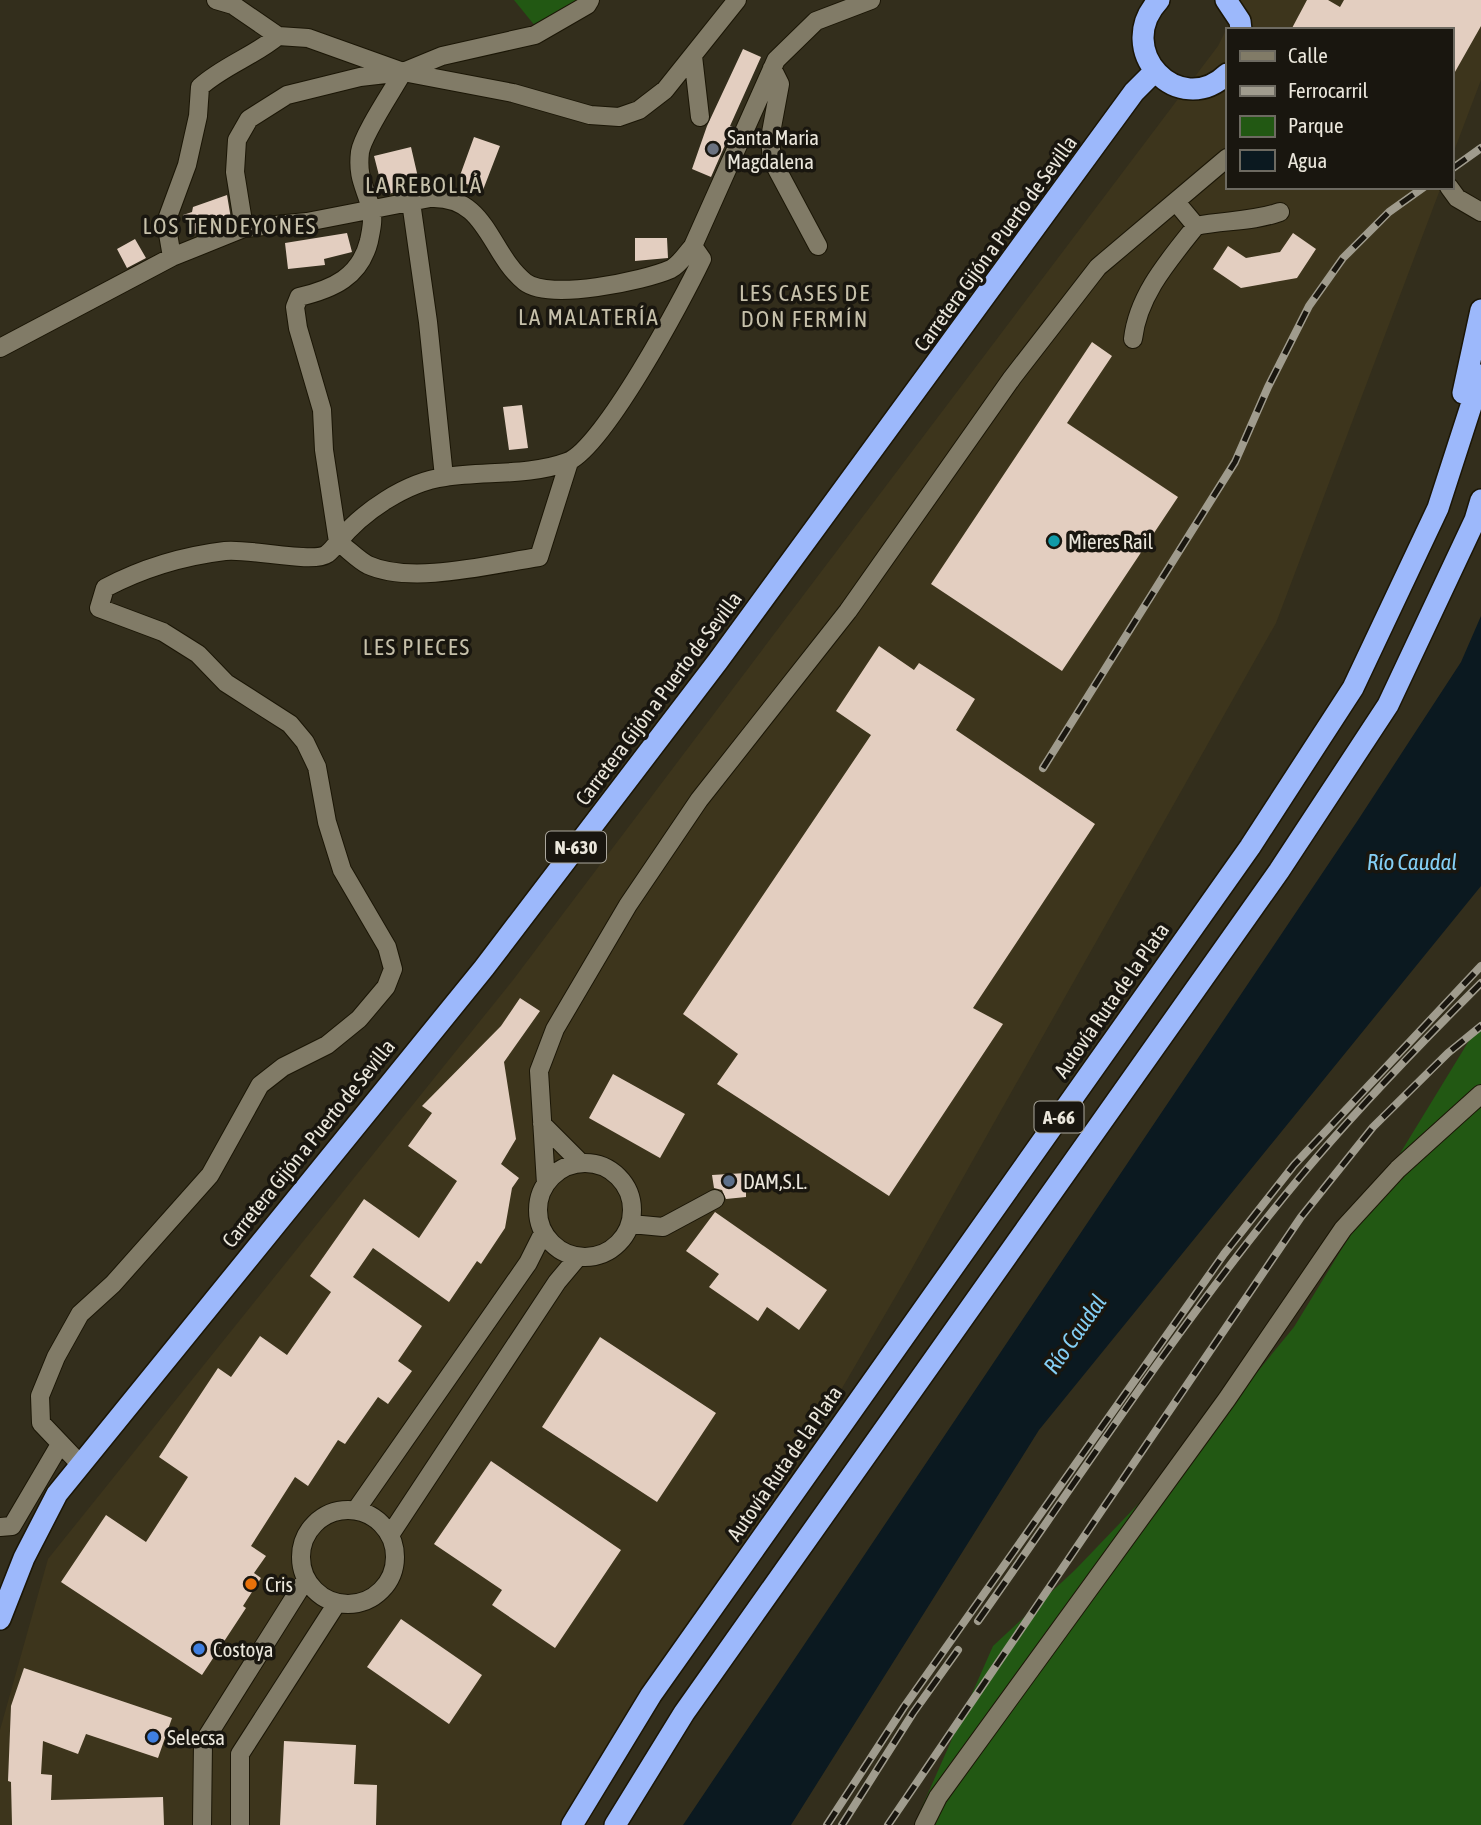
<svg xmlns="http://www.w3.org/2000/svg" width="1481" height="1825" viewBox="0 0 1481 1825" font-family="'Asap Condensed',sans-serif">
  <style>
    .built { fill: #3d351c }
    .green { fill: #225813 }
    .water { fill: #0b1920 }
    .building { fill: #e3cec0 }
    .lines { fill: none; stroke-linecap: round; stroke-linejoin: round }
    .minor-casing { stroke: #1b1606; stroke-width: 20 }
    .highway-casing { stroke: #1b1606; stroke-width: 24 }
    .minor { stroke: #817b67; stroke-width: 18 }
    .highway { stroke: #9cb8fb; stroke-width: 21 }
    .rail-casing { stroke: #a09c8e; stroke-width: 8 }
    .rail { stroke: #19160f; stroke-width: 5; stroke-dasharray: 16; stroke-linecap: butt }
    .worship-dot { fill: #6b7280; stroke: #19160f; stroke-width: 2.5 }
    .culture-dot { fill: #0f9aa8; stroke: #19160f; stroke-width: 2.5 }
    .service-dot { fill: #5c6f8a; stroke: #19160f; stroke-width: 2.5 }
    .food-dot { fill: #e8710a; stroke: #19160f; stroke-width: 2.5 }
    .shop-dot { fill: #3f7fe0; stroke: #19160f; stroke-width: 2.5 }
    .labels { text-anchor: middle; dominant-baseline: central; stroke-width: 7; stroke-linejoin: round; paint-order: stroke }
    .shield { fill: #19160f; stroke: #aca89e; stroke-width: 2 }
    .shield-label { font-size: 19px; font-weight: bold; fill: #ebe7dc }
    .poi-label { font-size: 21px; fill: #ebe7dc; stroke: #19160f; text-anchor: start }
    .street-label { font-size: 21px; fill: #ebe7dc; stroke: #19160f }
    .neighbourhood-label { font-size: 23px; letter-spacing: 2px; fill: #c6c0aa; stroke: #19160f }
    .water-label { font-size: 23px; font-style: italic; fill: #84cff5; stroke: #19160f }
  </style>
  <rect width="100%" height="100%" fill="#332e1c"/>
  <path class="built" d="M1241 0H1481V80L1451 159V30H1227V187H1441L1276 623 911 1270 587 1825H0V1730L48 1559 513 980 1218 46Z"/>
  <path class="green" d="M514 0H579L540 32Z
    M1481 1021V1825H914L993 1646 1075 1570 1213 1426 1294 1327Z"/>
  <path class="water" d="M1481 616V886L1039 1430 791 1825H683L1358 820 1461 662Z"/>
  <path class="building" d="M1307 0H1328L1340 7 1344 0H1481V26L1451 79V30H1291Z
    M743 49 761 57 730 126 733 127 711 177 692 169 707 126Z
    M474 137 500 146 483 190 458 181Z
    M411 147 420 186 384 195 374 156Z
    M227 195 231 219 191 235 183 215 192 212 193 207Z
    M347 233 352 252 324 259 325 265 288 269 285 243Z
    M1293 233 1316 249 1297 278 1241 288 1213 269 1228 246 1246 258 1280 252Z
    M635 238H667L668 258 635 261Z
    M135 239 146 258 127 268 117 249Z
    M1092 342 1112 356 1067 423 1178 497 1062 671 931 584Z
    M522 405 528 448 509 450 503 407Z
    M879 646 914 670 919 663 975 699 956 730 1095 824 973 1008 1003 1024 889 1196 717 1084 738 1054 683 1014 871 735 836 711Z
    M520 998 540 1011 504 1062 516 1139 501 1164 519 1178 512 1188 505 1228 481 1264 477 1261 449 1302 373 1248 353 1277 422 1326 398 1361 412 1371 388 1404 378 1397 345 1444 338 1440 308 1486 295 1477 251 1546 266 1556 254 1573 261 1578 243 1606 246 1608 202 1675 61 1582 106 1515 146 1542 188 1477 159 1457 218 1368 231 1377 260 1336 287 1355 331 1292 310 1276 364 1199 419 1238 457 1181 408 1146 432 1113 422 1106 501 1026Z
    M613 1074 685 1114 660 1158 589 1118Z
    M746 1173V1197L726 1199 722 1190 714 1188 712 1175Z
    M715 1212 827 1290 799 1330 767 1307 758 1321 709 1287 719 1274 686 1251Z
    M600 1337 716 1413 657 1502 542 1427Z
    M491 1461 621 1550 555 1648 492 1605 502 1590 434 1544Z
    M401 1619 482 1675 449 1724 367 1667Z
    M24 1668 172 1718 158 1758 86 1734 78 1754 43 1741 41 1774 52 1775 51 1800 163 1797 164 1825H12L11 1782 8 1781 11 1706Z
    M284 1741 356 1745 354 1784 377 1785 376 1825H280Z"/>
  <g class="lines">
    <g class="minor-casing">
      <path id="minor" d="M216 0 233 5 278 36
        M693 56 700 117
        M772 68 780 84 770 138 772 160 818 246
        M1449 187 1457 198 1481 212
        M411 202 428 322 444 477
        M1176 202 1196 226C1224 220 1252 222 1280 212
        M244 228 235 172 237 140 249 119 287 95 360 77 403 72 442 56 535 35 587 5 590 0
        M172 257 166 222 187 165 198 116 200 87C223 66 254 56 278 36L308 38 403 72 513 93 590 115 619 117 639 110 665 90 737 0
        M1133 339C1138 295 1169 260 1196 226
        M0 348 172 257 244 228 307 222 430 198C487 195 489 253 525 282 549 301 644 281 671 269 680 264 687 253 693 246L776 60 816 21 871 0
        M569 462 539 557C492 564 412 585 368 565 358 560 348 549 338 542 362 512 406 482 445 477 485 471 529 476 567 462 603 449 683 299 702 259L693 246
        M542 1124 581 1163
        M538 1210a47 47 0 1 1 94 0a47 47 0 1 1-94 0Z
        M546 1184 539 1071 555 1029 628 905 699 800 848 611 1012 378 1098 267 1227 158
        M631 1224 663 1227 715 1199
        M81 1465 41 1423 40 1396 56 1357 80 1314 113 1284 210 1175 260 1085 283 1067 327 1045 359 1019 386 987 393 969 387 947 342 870 327 822 317 767 305 742 290 724 226 683 198 654 163 632 99 608 105 588C143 568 183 556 225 551 249 548 313 564 327 554 331 551 335 546 338 542L324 450 322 410 298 328 295 307 299 297C333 289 360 277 369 241 371 230 374 220 371 209 365 186 357 178 360 152 363 134 393 90 403 72
        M301 1557a47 47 0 1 1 94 0a47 47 0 1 1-94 0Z
        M356 1510 528 1263 543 1233
        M0 1527 12 1526 59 1446
        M390 1535 557 1282 578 1257
        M202 1825 203 1743 306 1579
        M240 1825V1754L337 1603
        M924 1825 938 1797 1227 1399 1343 1229 1398 1169 1481 1094"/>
    </g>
    <g class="highway-casing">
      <path id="highway" d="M1159 0C1112 50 1179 120 1227 74
        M1226 0 1240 21 1241 30
        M1463 393 1481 310
        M0 1619 24 1558 57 1494 484 968 718 661 1134 92 1154 72
        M572 1825 651 1695 1250 847 1353 688 1438 508 1481 375
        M615 1825 684 1713 1279 871 1388 705 1475 520 1481 500"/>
    </g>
    <use href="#minor" class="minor"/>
    <use href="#highway" class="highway"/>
    <g class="rail-casing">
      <path id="rail" d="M1453 168 1481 148
        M1043 768 1235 462 1268 387 1309 306 1343 258 1389 212 1424 187
        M978 1621C1083 1472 1184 1317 1301 1176 1357 1109 1419 1045 1481 983
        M827 1825 904 1707 1224 1254 1294 1165 1481 966
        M842 1825 913 1713 958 1650
        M888 1825 1301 1217 1373 1127 1448 1053 1481 1026"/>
    </g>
    <use href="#rail" class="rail"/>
  </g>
  <circle class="worship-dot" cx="713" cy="149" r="7"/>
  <circle class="culture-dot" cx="1054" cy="541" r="7"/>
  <circle class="service-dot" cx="729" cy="1181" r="7"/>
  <circle class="food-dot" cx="251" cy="1584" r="7"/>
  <g class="shop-dot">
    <circle cx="199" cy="1649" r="7"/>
    <circle cx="153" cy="1737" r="7"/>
  </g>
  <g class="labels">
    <g class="shield">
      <rect x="546" y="831.5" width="60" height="31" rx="5"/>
      <rect x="1034.5" y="1101.5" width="49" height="31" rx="5"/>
    </g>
    <g class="shield-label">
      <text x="576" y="847">N-630</text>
      <text x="1059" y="1117">A-66</text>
    </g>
    <g class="poi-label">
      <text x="727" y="137">Santa Maria<tspan x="727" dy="24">Magdalena</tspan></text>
      <text x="1068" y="541">Mieres Rail</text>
      <text x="743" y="1181">DAM,S.L.</text>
      <text x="265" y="1584">Cris</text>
      <text x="213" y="1649">Costoya</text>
      <text x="167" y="1737">Selecsa</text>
    </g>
    <g class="street-label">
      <text transform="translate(995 243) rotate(-54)">Carretera Gijón a Puerto de Sevilla</text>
      <text transform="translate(658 698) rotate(-53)">Carretera Gijón a Puerto de Sevilla</text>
      <text transform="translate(1111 1000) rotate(-55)">Autovía Ruta de la Plata</text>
      <text transform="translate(308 1143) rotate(-51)">Carretera Gijón a Puerto de Sevilla</text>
      <text transform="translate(784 1463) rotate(-55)">Autovía Ruta de la Plata</text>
    </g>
    <g class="neighbourhood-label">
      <text x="424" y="185">LA REBOLLÁ</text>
      <text x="230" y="226">LOS TENDEYONES</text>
      <text x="805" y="293">LES CASES DE<tspan x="805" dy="26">DON FERMÍN</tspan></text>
      <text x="589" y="317">LA MALATERÍA</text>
      <text x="417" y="647">LES PIECES</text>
    </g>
    <g class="water-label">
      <text x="1412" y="862">Río Caudal</text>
      <text transform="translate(1075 1334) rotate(-55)">Río Caudal</text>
    </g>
  </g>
  <rect x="1226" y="28" width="228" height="161" fill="#19160f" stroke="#6d6a61" stroke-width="2"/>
  <rect x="1240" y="51" width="35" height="10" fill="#817b67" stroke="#6d6a61" stroke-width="2"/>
  <text x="1288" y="63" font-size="21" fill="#ebe7dc">Calle</text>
  <rect x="1240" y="86" width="35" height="10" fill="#a09c8e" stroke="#6d6a61" stroke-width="2"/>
  <text x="1288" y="98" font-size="21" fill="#ebe7dc">Ferrocarril</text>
  <rect x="1240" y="116" width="35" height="21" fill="#225813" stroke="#6d6a61" stroke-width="2"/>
  <text x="1288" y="133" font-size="21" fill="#ebe7dc">Parque</text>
  <rect x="1240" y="150" width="35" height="21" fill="#0b1920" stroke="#6d6a61" stroke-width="2"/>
  <text x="1288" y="168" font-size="21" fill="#ebe7dc">Agua</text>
</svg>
